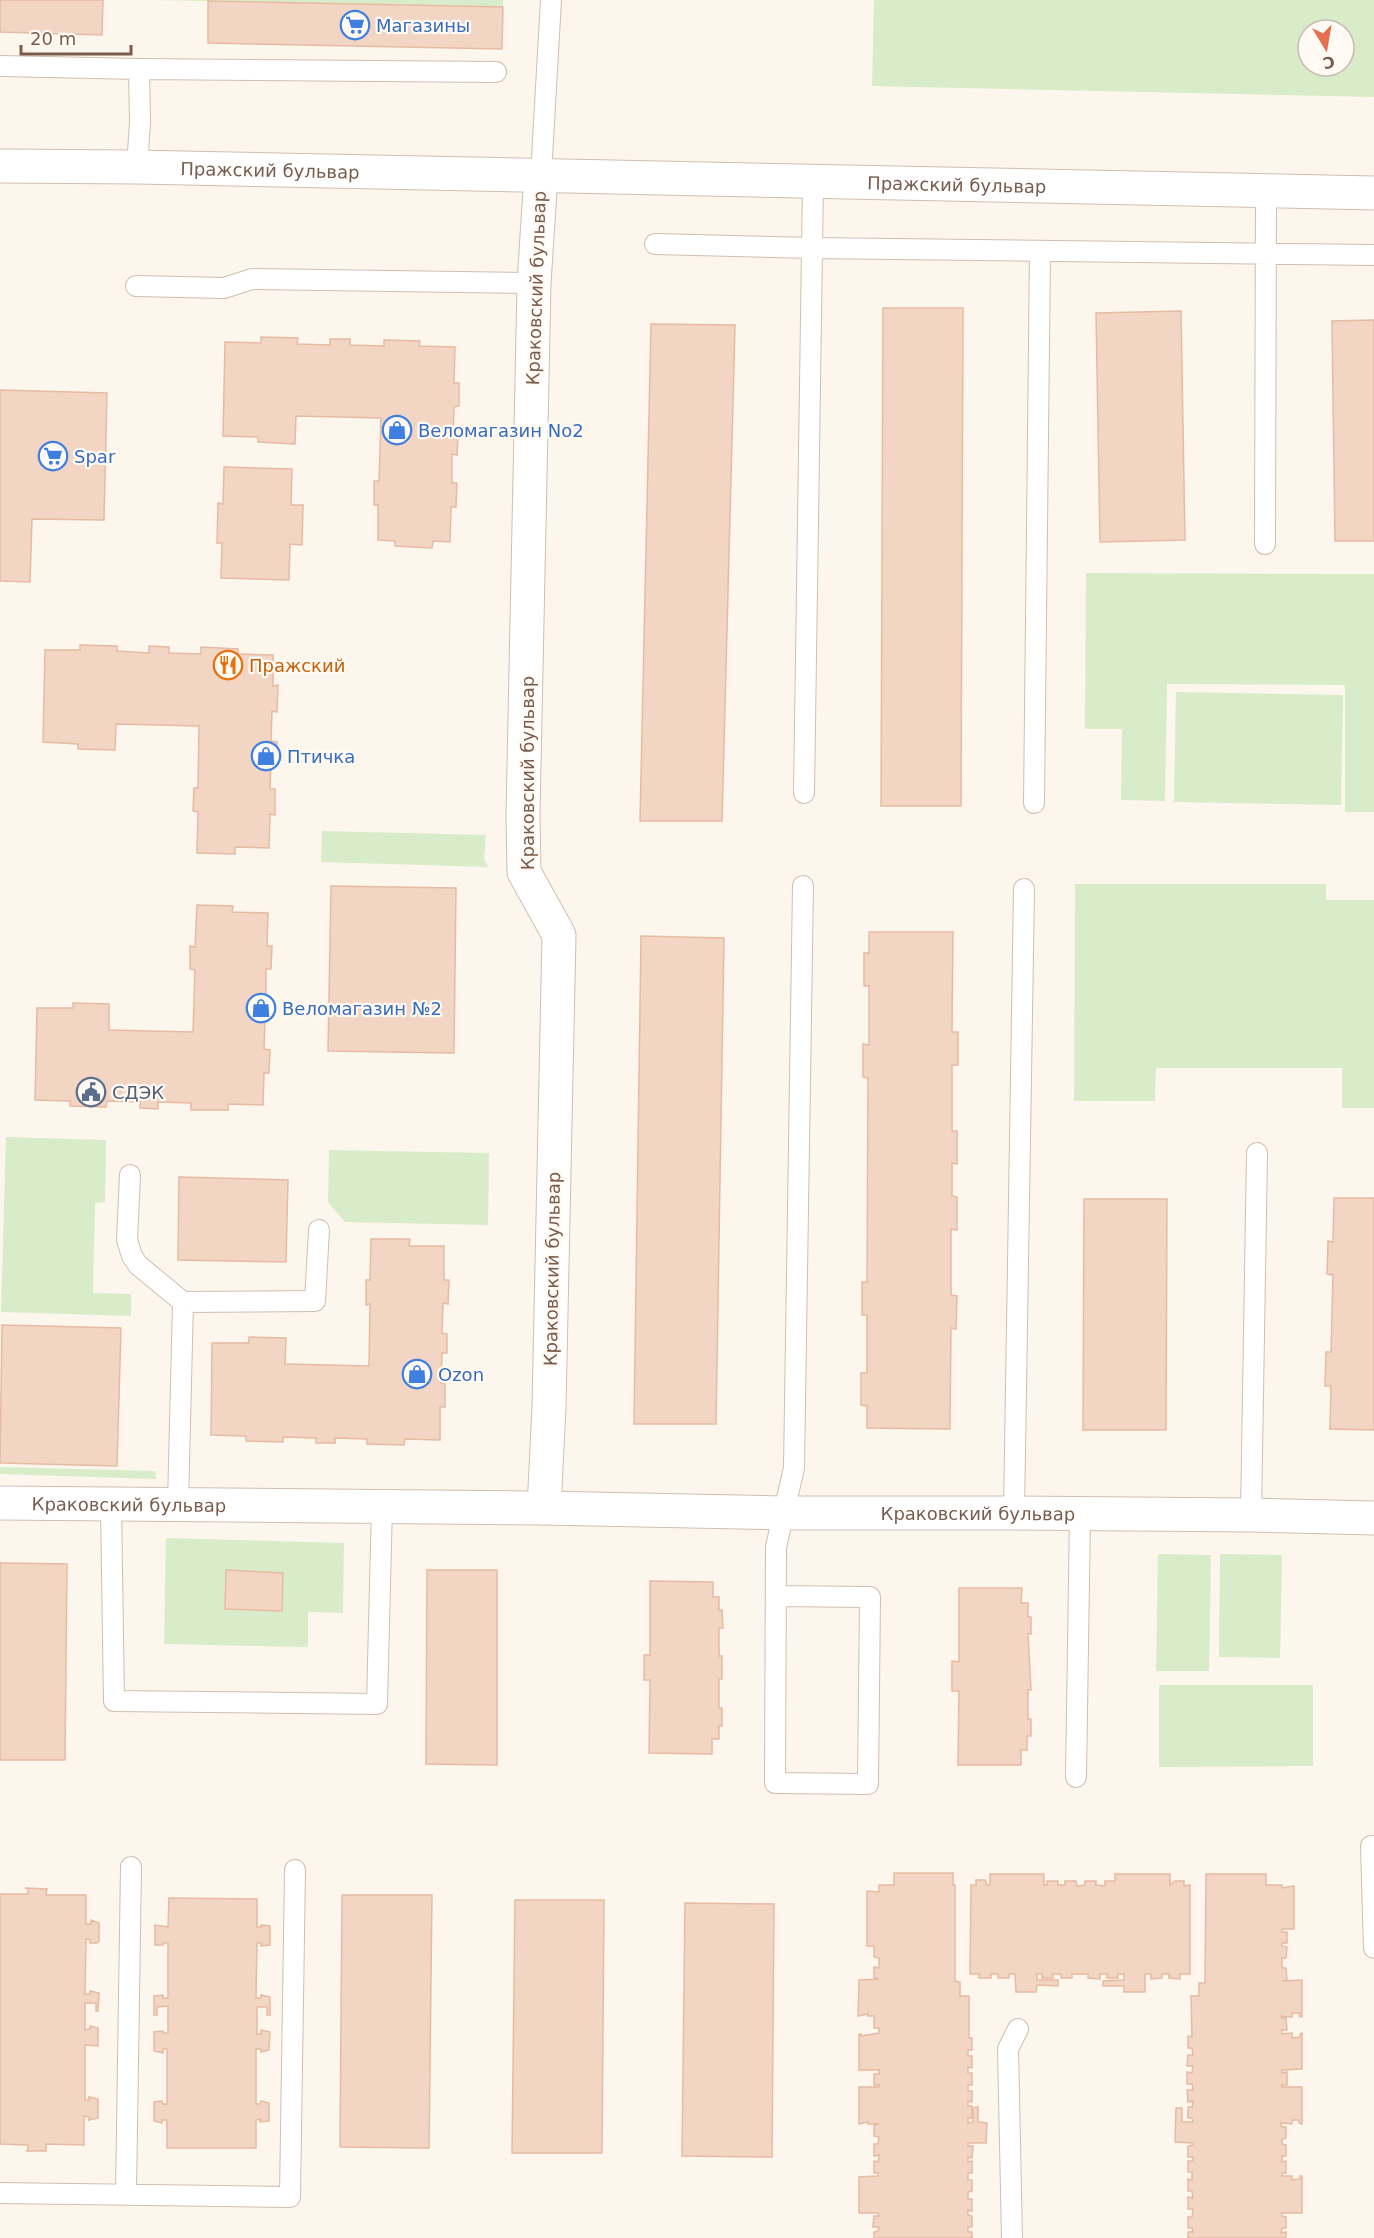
<svg xmlns="http://www.w3.org/2000/svg" width="1374" height="2238" viewBox="0 0 1374 2238" font-family="'DejaVu Sans',sans-serif">
  <style>
    .green { fill: #d8ecc9; fill-rule: evenodd }
    .building { fill: #f3d5c3; stroke: #e6bba3; stroke-width: 1.5 }
    .lines { fill: none; stroke-linecap: round; stroke-linejoin: round }
    .lane-casing { stroke: #d1beb0; stroke-width: 22 }
    .street-casing { stroke: #d1beb0; stroke-width: 35 }
    .lane { stroke: #fff; stroke-width: 20 }
    .street { stroke: #fff; stroke-width: 33 }
    .labels { text-anchor: middle; dominant-baseline: central; stroke-width: 4.5; stroke-linejoin: round; paint-order: stroke }
    .shop-label { font-size: 18px; fill: #366cbe; stroke: #fffaf3; text-anchor: start }
    .street-label { font-size: 18px; fill: #7a5c4d; stroke: #fffaf3 }
    .food-label { font-size: 18px; fill: #c56008; stroke: #fffaf3; text-anchor: start }
    .service-label { font-size: 18px; fill: #4e5e75; stroke: #fffaf3; text-anchor: start }
  </style>
  <rect width="100%" height="100%" fill="#fdf6ec"/>
  <path class="green" d="M153 0H503V7Z
    M874 0H1374V97L872 86ZM1308 30H1344V66H1308Z
    M1086 573 1374 574V812H1345V685L1167 684 1165 801 1121 800 1122 729H1085Z
    M1176 692 1343 695 1341 805 1174 802Z
    M322 831 486 835 484 859 488 867 321 862Z
    M1075 884H1326V900H1374V1108H1342V1068H1156L1155 1101H1074Z
    M6 1137 106 1140 105 1202 95 1203 93 1293 131 1294V1316L1 1312Z
    M329 1150 489 1153 488 1225 345 1222 328 1202Z
    M0 1467 155 1471 156 1479 0 1474Z
    M166 1538 344 1543 343 1613 308 1612V1647L164 1644Z
    M1158 1554 1211 1555 1209 1671H1156Z
    M1220 1554 1282 1555 1280 1658 1219 1657Z
    M1159 1685H1313V1766L1159 1767Z"/>
  <path class="building" d="M0 0H103L102 35 0 32Z
    M208 1 503 7 502 49 208 43Z
    M883 308H963L961 806H881Z
    M1181 311 1185 540 1100 542 1096 313Z
    M1374 320V541H1335L1332 321Z
    M651 324 735 325 722 821H640Z
    M261 337 298 338 297 344 330 345V339H350V345L384 346V340L420 341 419 346 455 347 454 383H459V406L454 407 453 435H458L457 455 452 454V483H457L456 507H451L450 542 433 541 432 548 395 546V541L378 540V505H374V481H379L381 418 296 416 295 444 258 442V437L223 436 225 342 261 343Z
    M0 390 107 393 104 520 32 519 30 582 0 581Z
    M224 467 292 469 291 505H303L302 545 290 544 289 580 221 578 222 543H217L218 503 223 504Z
    M80 645 117 646V651L149 653V646L169 647V653L201 654V647L238 649V654L273 655V686L278 685 277 712 272 711 271 741 277 742 276 762 271 761 270 789H275V815L270 814 269 848 235 847V854L197 853 198 812 193 811 194 788H198L199 726 116 724 115 750 78 749V744L43 742 45 650H80Z
    M331 886 456 888 454 1053 328 1051Z
    M197 905 233 906 232 912 268 913 267 946H272L271 969H266V1000H271L270 1018H265L264 1049 270 1050 269 1073H264L263 1105 228 1104V1110H191V1103L158 1102V1109L140 1108V1102L107 1101 106 1107 70 1106V1101L35 1100 37 1008H73V1003L109 1004V1030L193 1032 195 970 190 969V946L195 947Z
    M869 932H953L952 1032H958V1065H952V1131H957V1164L952 1163V1196L957 1197V1230L951 1229V1295L957 1296 956 1329 951 1328 950 1429 867 1428V1406L861 1405V1373H867V1315H862V1282H867L868 1078 863 1077V1044L869 1045V986H864V953H869Z
    M641 936 724 938 716 1424H634Z
    M179 1177 288 1180 286 1262 178 1260Z
    M1334 1198H1374V1430L1330 1429 1331 1386H1325L1326 1352H1331L1333 1275 1327 1274 1328 1241 1333 1242Z
    M1084 1199H1167L1166 1430H1083Z
    M371 1239H410L409 1246H444V1280H449L448 1304 443 1303 442 1333 447 1334V1353H442L441 1383H445V1407H440V1440L405 1439 404 1445 367 1444V1439L335 1438V1443H316V1438L283 1437V1442L246 1441V1436L211 1435 212 1343H249V1337L286 1338 285 1364 369 1366 370 1304 366 1305V1280H370Z
    M2 1325 121 1328 117 1466 0 1463Z
    M0 1563 67 1564 65 1760H0Z
    M226 1570 283 1573 282 1611 225 1609Z
    M427 1570H497V1765L426 1764Z
    M650 1581 713 1582V1597H719V1610H722L723 1628H719V1656H722V1679H719V1708H722V1726H719V1739H712V1754L649 1753 650 1680H644V1655H650Z
    M959 1588H1022L1021 1603H1028V1617H1031V1634H1028L1031 1690H1028V1719H1031V1736H1027V1750H1021V1765H958L959 1691H952V1661L959 1662Z
    M894 1873H953V1885H955V1981L960 1982V1996H969V2038H972V2050H968V2056H972V2068L968 2067V2073H972V2085H968V2091H972V2102L968 2101V2106H972V2118H968V2123L973 2122V2108L978 2107V2122L987 2123 986 2143H968V2146H973L972 2158 968 2157V2162L972 2161V2173H968V2180H972V2191L968 2192V2199H972V2211L968 2210V2215L972 2216V2227H968V2232H972V2238H874V2232L878 2231 879 2227H873L874 2216H879L878 2213H859V2177L878 2176V2173H874V2161L878 2162 879 2155 874 2156V2144H878L879 2137 874 2136V2125L879 2124H868V2122L859 2124V2087H879V2085H874V2074H879V2070H859V2034H861V2036L879 2033V2028H874V2016H868V2014L858 2016 859 1980 879 1979 874 1978V1967L879 1968V1958L874 1957V1946H867V1891L879 1892V1885H894Z
    M990 1874H1044V1885H1047V1881H1058V1885H1065V1881H1076L1077 1886 1085 1885V1881H1096V1885L1105 1886V1881H1115V1874H1170V1885L1175 1881H1184V1886L1190 1885V1974H1180V1979L1169 1978V1974H1162V1978L1151 1979V1974H1145V1992H1124V1986H1103V1981L1124 1980V1974H1118V1978H1107V1974H1100V1979L1088 1978V1974H1072V1978H1061V1974H1053V1978H1042V1974H1037V1980H1058V1986L1037 1985 1036 1992H1016L1015 1974H1009V1978H998V1974H991V1978H979V1974H970L971 1885H976V1880H985L987 1885H990Z
    M1206 1874H1266V1885H1282V1888L1294 1886V1929H1282V1932H1287V1943H1282V1946L1287 1947 1286 1958H1282V1968H1286L1287 1980 1282 1981 1302 1980V2017L1299 2016 1300 2013H1292V2017L1281 2016 1282 2018H1286L1287 2030H1282V2034L1292 2033V2038L1300 2037V2034L1302 2033V2069L1282 2070V2073L1287 2072V2085H1281L1282 2087H1302V2124L1299 2123V2120H1292V2124L1281 2123 1282 2127H1286V2138L1282 2139V2144L1286 2145V2156H1282V2162L1286 2161V2173H1282V2176H1292V2180L1300 2179V2176H1302V2213H1282V2216L1286 2217V2228H1282L1281 2233 1286 2232V2238H1188V2232H1193L1192 2228H1188V2217H1192L1193 2209H1188V2197L1193 2198 1192 2191H1188V2179L1192 2180V2172H1188V2161H1193V2157H1188V2146L1193 2145 1192 2143 1175 2142 1176 2108H1182V2122H1193L1192 2118H1188V2107H1192L1193 2101 1188 2102 1187 2090H1193L1192 2084H1187V2072L1192 2073 1193 2066H1187L1188 2055H1193L1192 2048H1188V2036L1192 2037 1191 1996H1199V1983H1205Z
    M25 1888 47 1889 46 1895H86V1924H91V1920L99 1923V1941L97 1943H90V1940L86 1939 85 1994H90V1991L99 1993 98 2011H96V2003H85V2030L90 2029V2026L98 2028V2046L85 2045V2100H89V2097L98 2099V2118L89 2120V2117L84 2116V2145L46 2144V2151H26L28 2150V2145L0 2144V1894H28V1889Z
    M342 1895H432L429 2148 340 2147Z
    M169 1898 257 1899V1927H261V1925L270 1926V1945L261 1946V1943H257L256 1998H261V1995L270 1997V2015H267V2007H257V2034H261V2030L270 2032 269 2050 261 2052V2049H256V2104H260L261 2101 269 2103V2121L260 2122 261 2119 256 2120V2148H167V2120H162V2123L154 2121V2102L162 2101 163 2104H167V2049H163V2053L154 2051V2032L163 2031V2033H168V2006L157 2007V2015H154V1996L163 1995V1998H168V1943H163V1945H155V1925L168 1927Z
    M515 1900H604L602 2153H512Z
    M685 1903 774 1904 772 2157 682 2156Z"/>
  <g class="lines">
    <g class="lane-casing">
      <path id="lane" d="M0 66 139 69 496 72
        M137 167 140 122 139 69
        M541 175 551 0
        M655 244 813 248 1374 255
        M136 286 224 288 252 279 534 283
        M1265 544 1266 191
        M804 793 813 182
        M1034 803 1040 251
        M130 1175 127 1240 132 1256 138 1265 183 1302 315 1301 319 1230
        M111 1504 114 1701 377 1704 382 1505
        M178 1504 183 1302
        M1014 1513 1024 889
        M1251 1515 1257 1153
        M776 1596 870 1597 868 1784 775 1783 776 1547 794 1468 803 886
        M1076 1777 1080 1514
        M1374 1846H1371L1374 1948
        M0 2193 290 2197 295 1870
        M126 2193 131 1867
        M1012 2238 1008 2049 1018 2029"/>
    </g>
    <g class="street-casing">
      <g id="street">
        <path id="s1" d="M0 166 137 167 1374 193"/>
        <path d="M541 175 534 283 523 815 524 872 559 935 549 1407 544 1508"/>
        <path id="s2" d="M0 1503 544 1508 783 1513H1014L1251 1515 1374 1518"/>
      </g>
    </g>
    <use href="#lane" class="lane"/>
    <use href="#street" class="street"/>
  </g>
  <defs>
    <g id="supermarket-ring" transform="scale(1.5)"><circle r="9.5" fill="#fffaf3" stroke="#3f7fe0" stroke-width="1.5"/><path d="M-6-5.5h2.5l.6 2H6L4.5 2H-2.5L-4.4-4H-6ZM-1.5 3.2a1.3 1.3 0 1 0 .1 0ZM3 3.2a1.3 1.3 0 1 0 .1 0Z" fill="#3f7fe0"/></g>
    <g id="shop-ring" transform="scale(1.5)"><circle r="9.5" fill="#fffaf3" stroke="#3f7fe0" stroke-width="1.5"/><path d="M-5-2.5h2.3a2.7 3.5 0 0 1 5.4 0H5L5.5 6h-11ZM-1.5-2.5h3a1.5 2.3 0 0 0-3 0Z" fill="#3f7fe0"/></g>
    <g id="restaurant-ring" transform="scale(1.5)"><circle r="9.5" fill="#fffaf3" stroke="#e8710a" stroke-width="1.5"/><path d="M-5-6h1v4h1v-4h1v4h1v-4h1v5L-1.5 .5V6h-2V.5L-5-1ZM5-6V6H3V1.5H1.5Q1.5-4 5-6Z" fill="#e8710a"/></g>
    <g id="civic-ring" transform="scale(1.5)"><circle r="9.5" fill="#fffaf3" stroke="#5c6f8a" stroke-width="1.5"/><path d="M-.6-6.5H3V-4.5H.6V-3L4-1V1h2V6H-6V1h2V-1L-.6-3ZM-1.2 2.5V6h2.4V2.5Z" fill="#5c6f8a"/></g>
  </defs>
  <g fill-rule="evenodd">
    <use href="#supermarket-ring" x="355" y="25"/>
    <use href="#shop-ring" x="397" y="430"/>
    <use href="#supermarket-ring" x="53" y="456"/>
    <use href="#restaurant-ring" x="228" y="665"/>
    <use href="#shop-ring" x="266" y="756"/>
    <use href="#shop-ring" x="261" y="1008"/>
    <use href="#civic-ring" x="91" y="1092"/>
    <use href="#shop-ring" x="417" y="1374"/>
  </g>
  <g class="labels">
    <g class="shop-label">
      <text x="376" y="25">Магазины</text>
      <text x="418" y="430">Веломагазин No2</text>
      <text x="74" y="456">Spar</text>
      <text x="287" y="756">Птичка</text>
      <text x="282" y="1008">Веломагазин №2</text>
      <text x="438" y="1374">Ozon</text>
    </g>
    <g class="street-label">
      <text stroke="none"><textPath href="#s1" startOffset="270">Пражский бульвар</textPath></text>
      <text stroke="none"><textPath href="#s1" startOffset="957">Пражский бульвар</textPath></text>
      <text transform="translate(536 288) rotate(-88)">Краковский бульвар</text>
      <text transform="translate(527 773) rotate(-90)">Краковский бульвар</text>
      <text transform="translate(552 1269) rotate(-89)">Краковский бульвар</text>
      <text stroke="none"><textPath href="#s2" startOffset="129">Краковский бульвар</textPath></text>
      <text stroke="none"><textPath href="#s2" startOffset="978">Краковский бульвар</textPath></text>
    </g>
    <g class="food-label">
      <text x="249" y="665">Пражский</text>
    </g>
    <g class="service-label">
      <text x="112" y="1092">СДЭК</text>
    </g>
  </g>
  <g transform="translate(1326 48) rotate(169)"><circle r="28" fill="#fffaf3" stroke="#cabbb1" stroke-width="1.5"/>
  <path d="M0-4.5L10 22L0 15L-10 22Z" fill="#e76f51"/>
  <text y="-9" font-size="16" font-weight="bold" text-anchor="middle" fill="#7a5c4d">С</text>
  </g>
  <path d="M21 45v9h110v-9" fill="none" stroke="#7a5c4d" stroke-width="3"/>
  <text x="30" y="45" font-size="18" fill="#7a5c4d" stroke="#fffaf3" stroke-width="4.5" paint-order="stroke">20 m</text>
</svg>
